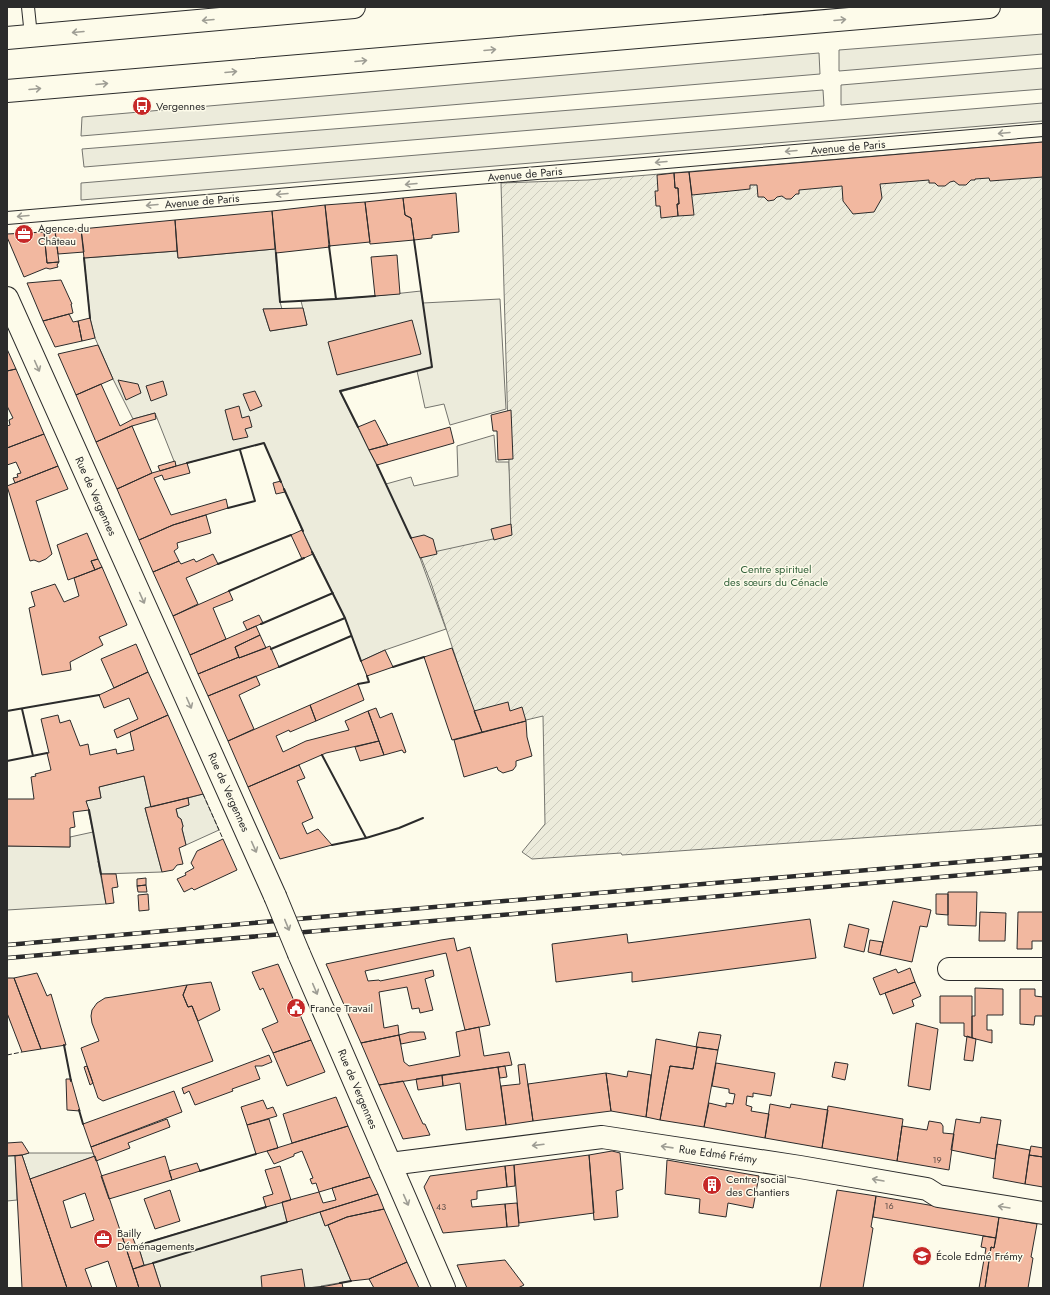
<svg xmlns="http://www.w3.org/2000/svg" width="1050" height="1295" viewBox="0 0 1050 1295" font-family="Jost,sans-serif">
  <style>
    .grass { fill: #ecebdb; stroke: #74746e }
    .garden { fill: url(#garden-furrows); stroke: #74746e }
    .building { fill: #f2b8a0; stroke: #2b2b2b; fill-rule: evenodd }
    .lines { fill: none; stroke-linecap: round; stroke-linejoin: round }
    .lane-casing { stroke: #2b2b2b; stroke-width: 14 }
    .street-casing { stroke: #2b2b2b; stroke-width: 24 }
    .primary-casing { stroke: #2b2b2b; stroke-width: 24 }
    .lane { stroke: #fdfbea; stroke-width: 12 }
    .street { stroke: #fdfbea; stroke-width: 22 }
    .primary { stroke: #fdfbea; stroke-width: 22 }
    .rail-casing { stroke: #2b2b2b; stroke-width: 4.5 }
    .rail { stroke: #fdfbea; stroke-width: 3; stroke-dasharray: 9; stroke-linecap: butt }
    .street-bridge-casing { stroke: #2b2b2b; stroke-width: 24; stroke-linecap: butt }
    .street-bridge { stroke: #fdfbea; stroke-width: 22 }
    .fence { stroke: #2b2b2b; stroke-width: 1; stroke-dasharray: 5 2; stroke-linecap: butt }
    .wall { stroke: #2b2b2b; stroke-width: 2 }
    .oneway { stroke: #9e9d94 }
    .labels { text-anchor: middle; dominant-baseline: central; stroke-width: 3; stroke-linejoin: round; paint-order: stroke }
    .number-label { font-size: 9px; fill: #5d4e48 }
    .poi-label { font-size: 11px; fill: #2b2b2b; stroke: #fdfbea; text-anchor: start }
    .street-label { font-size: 11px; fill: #2b2b2b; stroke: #fdfbea }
    .park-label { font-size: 11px; fill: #34623c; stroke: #fdfbea }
  </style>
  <defs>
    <pattern id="garden-furrows" width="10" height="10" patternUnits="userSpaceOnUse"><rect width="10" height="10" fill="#ecebdb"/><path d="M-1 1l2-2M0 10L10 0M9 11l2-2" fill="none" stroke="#cbcabc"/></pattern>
  </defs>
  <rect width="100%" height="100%" fill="#fdfbea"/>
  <path class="grass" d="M1043 34V54L839 71V50Z
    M819 53 820 74 81 136 82 117Z
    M1043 68V89L841 105V85Z
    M823 90 824 106 84 167 82 149Z
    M1043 103V121L81 200V183Z
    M275 249 280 302 282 309H263L270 331 307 325 301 301 375 296 421 291 423 303 500 299 506 409 450 425 444 404 425 408 417 371 340 392 386 484 411 477 414 486 458 476 457 446 494 435 496 462H509L512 535 420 558 446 629 385 650 361 661 345 618 302 530 264 443 176 466 155 413 133 419 113 379 95 338 90 318 84 258 177 251 178 258Z
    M144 776 151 807 145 808 162 872 101 874 98 861 106 904 7 910V846L70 847V837L93 832 86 801 101 798 99 787Z
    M203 794 219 830 186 845 182 829 183 826 181 819 178 817 176 809 189 805 188 798Z
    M29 1153H94L95 1156 30 1179 22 1155Z
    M7 1156H15L17 1200 7 1201Z
    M282 1202 287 1222 320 1212 325 1225H328L351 1281 321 1286V1288H161L153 1263 144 1265 138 1245Z"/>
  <path class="garden" d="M1043 142V825L622 855 621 853 532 859 522 852 545 824 543 716 480 731 431 583 420 555 511 535 501 183 588 180Z"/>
  <path class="building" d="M1043 142V177L990 181 989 178 975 179V180H971L966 185H959L954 181 950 182 945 186H938L935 183H929V180L880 184 882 198 874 212 853 214 843 201 842 186 799 190V194H796L791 199H786L782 196 777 197 774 200 768 201 764 197H758L757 185H750V189L692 195 689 172Z
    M689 172 694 215 678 216 677 204H679L678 188H675L674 173Z
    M674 173 675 188H678L679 204H677L678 216 661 218 660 206H656L655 191H658L657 175Z
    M456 193 459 232 432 235V238L414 240 411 218 405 215 403 198Z
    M403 198 405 215 411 218 414 240 370 244 365 202Z
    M365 202 370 242 329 246 325 205Z
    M325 205 330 247 276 253 272 211Z
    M272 211 275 249 178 258 175 220Z
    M175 220 177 251 84 258 81 229Z
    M81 229 84 252 58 254 55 231Z
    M55 231 59 262 47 263 44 232Z
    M44 232 47 263 59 262 57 265 58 267 50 269 46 268 24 277 7 237V234Z
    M397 255 400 294 375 296 371 257Z
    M61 280 72 304H71L73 313 43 321 27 283Z
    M303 308 307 325 270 331 263 309Z
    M69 314 73 322 78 321 82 341 55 347 43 321Z
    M90 318 95 338 82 341 78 321Z
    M412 320 421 354 337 375 328 342Z
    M98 345 113 379 76 395 58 354Z
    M7 349 16 369 7 371Z
    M16 369 44 434 7 448V426L10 425 9 420 13 418 7 406V371Z
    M118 380 138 384 141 393 126 400Z
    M163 381 167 395 151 401 146 386Z
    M101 384 120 426 133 419 155 413 156 419 132 426 96 442 76 395Z
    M255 391 262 406 250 411 243 394Z
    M239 406 242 418 249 416 252 427 245 429 248 437 233 440 225 410Z
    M511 410 513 459 498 460 497 431H493L491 415Z
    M375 420 388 445 369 450 358 427Z
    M132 426 152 473 117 489 96 442Z
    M450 427 454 443 377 465 369 450Z
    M44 434 58 466 15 483 13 478 18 477 17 474 21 473 16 462 7 465V448Z
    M175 461 176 466 160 471 158 466Z
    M187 463 190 473 164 480 162 475 154 478 171 515 226 499 228 508 173 525 139 540 117 489 152 473Z
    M58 466 68 489 36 501 52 554 46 559 39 562 34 560 30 561 7 486Z
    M281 481 285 492 276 494 273 483Z
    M206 515 211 533 177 543 178 548 174 551 179 561 153 572 139 540 173 525Z
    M511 524 512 535 494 540 491 529Z
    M302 530 313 554 302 559 291 535Z
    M87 533 98 559 91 561 95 570 68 580 57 545Z
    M424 535 433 539 437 554 420 558 411 538Z
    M213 554 218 564 186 578 198 604 173 616 153 572 179 561 181 564 194 559 196 562Z
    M98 559 102 567 95 570 91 561Z
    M102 567 127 625 99 637 103 645 70 662 71 670 42 675 29 608 35 606 31 592 55 584 64 602 79 596 74 578Z
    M229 591 233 600 213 608 226 639 190 655 173 616Z
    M259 615 263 623 247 630 243 622Z
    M256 626 260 635 235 647 239 657 198 674 190 655Z
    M260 635 266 648 239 658 235 647Z
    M136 644 148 672 114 688 101 659Z
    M270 646 279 667 208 696 198 674 239 657V658Z
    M452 648 482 732 452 740 424 657Z
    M385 650 393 667 367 676 361 661Z
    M148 672 168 715 117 738 114 730 138 719 129 698 104 708 99 695Z
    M256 676 260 685 239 695 254 729 228 741 208 696Z
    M358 684 364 700 316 721 310 705Z
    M508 702 510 711 522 707 526 721 482 732 474 711Z
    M310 705 316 721 290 732 289 730 276 736 283 752 306 741 349 730 345 721 368 711 379 741 326 753 248 787 228 741Z
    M376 708 380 718 392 713 406 752 404 753 402 750 384 755 368 711Z
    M58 715 60 723 70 720 80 746 88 744 90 755 116 749 117 754 134 750 130 732 168 715 203 794 151 807 144 776 99 787 101 798 86 801 89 810 73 812 75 827 70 828V847L7 846V799H34L31 777 36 776 35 774 51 770 47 753H49L41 719Z
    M526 721 527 737 532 756 516 761V766L513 770 503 773 498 770 497 767 464 777 454 740Z
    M379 741 384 755 360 761 355 747Z
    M299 765 305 778 297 781 313 818 302 823 307 834 318 829 332 845 280 859 248 787Z
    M188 798 189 805 176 809 178 817 181 819 183 826 182 829 186 845 179 848 183 864 177 865 173 870 162 872 145 808Z
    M223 839 237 870 194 890 192 888 184 892 177 879 186 875 185 873 194 868 191 863 197 851Z
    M101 874H116L118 887 112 888 114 903 106 904Z
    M146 878V885L137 886V879Z
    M146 885 147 892H138L137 886Z
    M948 892H977L976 926 948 925Z
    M148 894 149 910 139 911 138 895Z
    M936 894H948V915L936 914Z
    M893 901 931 910 927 927 920 926 912 962 880 955Z
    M980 912 1006 913 1005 941H979Z
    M1018 912H1043V941H1032V949H1017Z
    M810 919 816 958 632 982V972L556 982 552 944 627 934 628 943Z
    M849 924 869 929 864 952 844 947Z
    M454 938 457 951 470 947 490 1025 465 1030 446 953 365 971 368 981 379 980 380 981 433 970 434 976 425 979 433 1010 420 1013 419 1008 412 1009 407 987 379 992 384 1028 398 1025 399 1035 361 1043 326 964 441 940Z
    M870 940 883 942 880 955 868 952Z
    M278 964 311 1040 273 1053 262 1029 278 1022 263 988 260 990 252 972Z
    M910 968 915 982 880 995 873 978 896 969 898 973Z
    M37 973 47 996 51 994 66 1045 41 1049 14 978Z
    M7 978H14L41 1049 22 1052 7 1013Z
    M211 982 220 1010 198 1021 192 1006 188 1007 183 995 187 985Z
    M915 982 921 996 912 1000 914 1006 893 1014 885 993Z
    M187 985 183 995 188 1007 192 1006 213 1061 103 1101 98 1098 81 1048 99 1041 92 1023 91 1016 92 1010 97 1003 105 998 112 997Z
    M975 988 1003 989V1015H987V1030H992V1043L972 1038V1016H975Z
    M1020 989H1035V996L1043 997V1016H1035L1034 1025 1020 1024Z
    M940 996H972V1038L964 1036V1023H940Z
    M916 1023 938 1029 930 1090 908 1086Z
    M479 1027 484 1056 509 1052 512 1065 379 1085 361 1043 399 1035 404 1062 409 1066 460 1056 456 1032Z
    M410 1032H424L426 1039 401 1044 399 1035Z
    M699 1032 721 1035 718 1050 696 1047Z
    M967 1036 976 1039 973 1061 964 1060Z
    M656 1039 697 1047 693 1069 670 1066 660 1120 646 1117Z
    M311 1040 325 1072 287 1086 273 1053Z
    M697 1047 718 1050 704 1127 660 1120 670 1066 693 1069Z
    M269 1055 272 1062 262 1066H255L260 1079 232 1089 233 1091 195 1105 189 1091 184 1094 182 1088Z
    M835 1062 848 1064 845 1080 832 1077Z
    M716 1063 775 1073 771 1096 753 1093V1097L747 1096 746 1105 752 1107 751 1111 769 1114 765 1138 704 1127 709 1103 726 1107V1103L733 1104 735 1094 729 1093V1089L712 1086Z
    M525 1064 533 1121 506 1125 501 1086 520 1084 518 1065Z
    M87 1066 93 1083 90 1085 84 1067Z
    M505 1066 507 1077 500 1078 498 1067Z
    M498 1067 506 1125 466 1130 460 1083 443 1086 442 1075Z
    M628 1071 651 1075 646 1117 611 1111 606 1073 627 1077Z
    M606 1073 611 1111 533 1121 528 1084Z
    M442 1075 443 1086 418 1090 416 1079Z
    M66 1079H71L80 1111 67 1110Z
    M403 1081 423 1124H425L430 1135 403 1139 379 1085Z
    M174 1091 182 1112 91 1147 83 1124Z
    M336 1097 348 1126 292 1143 283 1114Z
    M263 1100 267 1109 273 1107 277 1116 247 1125 241 1107Z
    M770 1104 790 1108 791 1104 828 1110 822 1148 765 1138Z
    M828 1106 903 1119 897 1161 822 1148Z
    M981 1117 1001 1120 995 1159 951 1150 956 1119 980 1123Z
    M167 1119 170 1127 128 1143 130 1148 96 1161 91 1147Z
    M269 1119 278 1148 256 1154 247 1125Z
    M929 1121 941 1123 943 1126V1133L954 1134 949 1170 897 1161 902 1126 927 1130Z
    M348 1126 370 1177 319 1192 316 1183 312 1184 310 1179 313 1178 302 1151 294 1154V1156L274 1164 267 1151Z
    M22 1142 29 1153 22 1155 7 1156V1143Z
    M997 1144 1030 1150 1025 1184 993 1178Z
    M1031 1146 1043 1148V1157L1029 1155Z
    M612 1151 620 1153 623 1189 616 1191 618 1217 594 1220 589 1155Z
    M1043 1154V1187L1025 1184 1029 1155 1043 1157Z
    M22 1155 30 1179 67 1288H22L15 1156Z
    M589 1155 594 1213 519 1223 514 1165Z
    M95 1156 122 1236 139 1288H117L108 1261 85 1269 92 1288H67L30 1179ZM85 1193 94 1220 71 1228 63 1201Z
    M165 1156 172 1180 109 1199 101 1176Z
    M667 1160 759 1176 753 1208 728 1203 726 1217 699 1213 700 1199 665 1194Z
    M197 1163 200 1171 172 1180 169 1171Z
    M514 1165 515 1186 507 1187 505 1166Z
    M280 1166 291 1200 266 1207 263 1197 273 1194 265 1170Z
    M505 1166 507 1187 477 1191V1199L471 1200 472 1207 505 1204 507 1227 443 1233 424 1187 430 1176Z
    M370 1177 378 1194 287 1222 282 1202 319 1192 323 1203 336 1200 332 1188Z
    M170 1190 180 1221 155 1229 144 1199Z
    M837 1190 876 1196 871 1227 873 1228 863 1288H820Z
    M378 1194 384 1209 347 1217 325 1226 320 1212Z
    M876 1196 999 1217 996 1238 873 1217Z
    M517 1203 519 1226 507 1227 505 1204Z
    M384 1209 407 1262 369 1279 351 1281 328 1225 347 1217Z
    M999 1217 1037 1224 1031 1257 1033 1258 1028 1288H985L991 1247 994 1248Z
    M131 1233 136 1246 126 1248 122 1236Z
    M983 1236 996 1238 994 1248 991 1247 985 1288H979L986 1248 981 1247Z
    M138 1245 144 1265 133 1269 126 1248Z
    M505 1260 524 1285 518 1288H467L457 1265Z
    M407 1262 419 1288H374L369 1279Z
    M153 1263 161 1288H139L133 1269Z
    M302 1269 305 1288H262L261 1276Z
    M342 1283 343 1288H321V1287Z"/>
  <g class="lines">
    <g class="lane-casing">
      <path id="lane" d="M28 7 31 36
        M7 218 1043 130"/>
    </g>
    <g class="street-casing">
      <path id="street" d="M7 298 275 896
        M299 954 444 1288
        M949 969H1043
        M390 1164 602 1137 800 1167 927 1189 938 1196 1043 1213"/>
    </g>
    <g class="primary-casing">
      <path id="primary" d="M7 38 354 7
        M7 91 989 7"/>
    </g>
    <use href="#lane" class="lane"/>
    <use href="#street" class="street"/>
    <use href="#primary" class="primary"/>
    <g class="rail-casing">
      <path id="rail" d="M7 945 353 914 1043 855
        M7 958 1043 868"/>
    </g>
    <use href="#rail" class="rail"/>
    <g class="street-bridge-casing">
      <path id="street-bridge" d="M275 896 299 954"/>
    </g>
    <use href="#street-bridge" class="street-bridge"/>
    <path class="fence" d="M203 794 223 839
      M7 1055 22 1052"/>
    <path class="wall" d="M329 246 336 299 375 296
      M276 253 280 302 336 299
      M84 258 90 318
      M358 427 340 391 432 367 414 240
      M187 463 264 443 281 482
      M377 465 411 538
      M284 489 303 531
      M228 508 255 501 240 450
      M312 552 345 618 361 661
      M218 564 291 535
      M229 591 304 558
      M261 624 333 593
      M271 649 345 618
      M279 667 351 636
      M393 667 424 657
      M358 684 369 682 367 676
      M22 709 33 756
      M7 711 99 695
      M322 755 366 838 332 845
      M7 761 47 753
      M89 810 101 874
      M366 838 399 828 423 818
      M64 1045 71 1081
      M79 1110 83 1124
      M200 1171 256 1154
      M136 1246 266 1207
      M153 1263 287 1222
      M340 1283 351 1281
      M312 1288 322 1287"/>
  </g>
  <defs><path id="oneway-shaft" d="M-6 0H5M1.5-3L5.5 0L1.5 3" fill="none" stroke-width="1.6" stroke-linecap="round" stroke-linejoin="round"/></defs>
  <g class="oneway">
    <use href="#oneway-shaft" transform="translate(208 20) rotate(175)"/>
    <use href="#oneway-shaft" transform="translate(840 20) rotate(-5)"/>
    <use href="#oneway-shaft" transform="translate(78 32) rotate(175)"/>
    <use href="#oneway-shaft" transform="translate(490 50) rotate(-5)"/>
    <use href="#oneway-shaft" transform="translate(361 61) rotate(-5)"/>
    <use href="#oneway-shaft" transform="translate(231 72) rotate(-5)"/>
    <use href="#oneway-shaft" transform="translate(102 84) rotate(-5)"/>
    <use href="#oneway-shaft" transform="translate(35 89) rotate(-5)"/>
    <use href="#oneway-shaft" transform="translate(1004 133) rotate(175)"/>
    <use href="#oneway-shaft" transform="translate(791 151) rotate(175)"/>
    <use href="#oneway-shaft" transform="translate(661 162) rotate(175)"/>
    <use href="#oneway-shaft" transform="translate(411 184) rotate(175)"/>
    <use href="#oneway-shaft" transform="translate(282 194) rotate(175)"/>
    <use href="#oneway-shaft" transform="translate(152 205) rotate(175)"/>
    <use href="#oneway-shaft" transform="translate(23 216) rotate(175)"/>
    <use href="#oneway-shaft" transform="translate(37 366) rotate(66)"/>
    <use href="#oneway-shaft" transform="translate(142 598) rotate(66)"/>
    <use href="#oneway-shaft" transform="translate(189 703) rotate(66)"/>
    <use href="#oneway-shaft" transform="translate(254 847) rotate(66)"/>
    <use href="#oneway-shaft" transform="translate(287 925) rotate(68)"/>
    <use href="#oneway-shaft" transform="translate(315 989) rotate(67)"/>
    <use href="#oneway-shaft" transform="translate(538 1145) rotate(173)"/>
    <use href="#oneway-shaft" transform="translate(667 1147) rotate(-172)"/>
    <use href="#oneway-shaft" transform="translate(878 1180) rotate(-170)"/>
    <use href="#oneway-shaft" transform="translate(406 1200) rotate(66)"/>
    <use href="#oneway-shaft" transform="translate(1004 1207) rotate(-171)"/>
  </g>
  <defs>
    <g id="bus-disc" transform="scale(1)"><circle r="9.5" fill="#c62828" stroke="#fdfbea"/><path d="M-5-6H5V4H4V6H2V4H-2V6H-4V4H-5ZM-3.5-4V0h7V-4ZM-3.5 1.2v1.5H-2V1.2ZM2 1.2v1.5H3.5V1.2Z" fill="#fff"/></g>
    <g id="office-disc" transform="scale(1)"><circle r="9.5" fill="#c62828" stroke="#fdfbea"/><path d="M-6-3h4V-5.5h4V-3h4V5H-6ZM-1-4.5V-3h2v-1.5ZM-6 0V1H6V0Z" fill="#fff"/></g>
    <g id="civic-disc" transform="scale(1)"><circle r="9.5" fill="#c62828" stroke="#fdfbea"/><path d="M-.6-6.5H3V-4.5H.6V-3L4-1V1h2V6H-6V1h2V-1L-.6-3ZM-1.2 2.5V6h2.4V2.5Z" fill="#fff"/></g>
    <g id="building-disc" transform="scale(1)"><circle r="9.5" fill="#c62828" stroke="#fdfbea"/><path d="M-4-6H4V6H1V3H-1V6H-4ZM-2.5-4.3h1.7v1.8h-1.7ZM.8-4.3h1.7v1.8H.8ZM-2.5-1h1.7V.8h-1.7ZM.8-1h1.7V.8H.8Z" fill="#fff"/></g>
    <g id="school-disc" transform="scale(1)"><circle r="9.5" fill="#c62828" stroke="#fdfbea"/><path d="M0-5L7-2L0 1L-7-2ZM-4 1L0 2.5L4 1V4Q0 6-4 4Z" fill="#fff"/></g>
  </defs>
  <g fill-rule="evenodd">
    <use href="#bus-disc" x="142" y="106"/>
    <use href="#office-disc" x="24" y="234"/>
    <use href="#civic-disc" x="296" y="1008"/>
    <use href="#building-disc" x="712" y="1185"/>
    <use href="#office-disc" x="103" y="1239"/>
    <use href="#school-disc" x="922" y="1256"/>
  </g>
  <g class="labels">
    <g class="number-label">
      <text x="937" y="1159">19</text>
      <text x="889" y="1205">16</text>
      <text x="441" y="1206">43</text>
    </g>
    <g class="poi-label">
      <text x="156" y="106">Vergennes</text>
      <text x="38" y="228">Agence du<tspan x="38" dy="13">Château</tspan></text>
      <text x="310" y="1008">France Travail</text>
      <text x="726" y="1179">Centre social<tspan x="726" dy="13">des Chantiers</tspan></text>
      <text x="117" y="1233">Bailly<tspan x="117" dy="13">Déménagements</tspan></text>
      <text x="936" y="1256">École Edmé Frémy</text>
    </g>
    <g class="street-label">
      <text transform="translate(848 147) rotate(-5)">Avenue de Paris</text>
      <text transform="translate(525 174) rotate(-5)">Avenue de Paris</text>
      <text transform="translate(202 201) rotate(-5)">Avenue de Paris</text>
      <text transform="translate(96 496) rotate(66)">Rue de Vergennes</text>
      <text transform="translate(229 792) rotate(66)">Rue de Vergennes</text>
      <text transform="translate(358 1089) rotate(67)">Rue de Vergennes</text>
      <text transform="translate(718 1154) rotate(8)">Rue Edmé Frémy</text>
    </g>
    <g class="park-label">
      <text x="776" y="569">Centre spirituel<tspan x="776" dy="13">des sœurs du Cénacle</tspan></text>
    </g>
  </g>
  <rect width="1050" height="1295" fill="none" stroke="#2b2b2b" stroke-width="16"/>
</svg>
